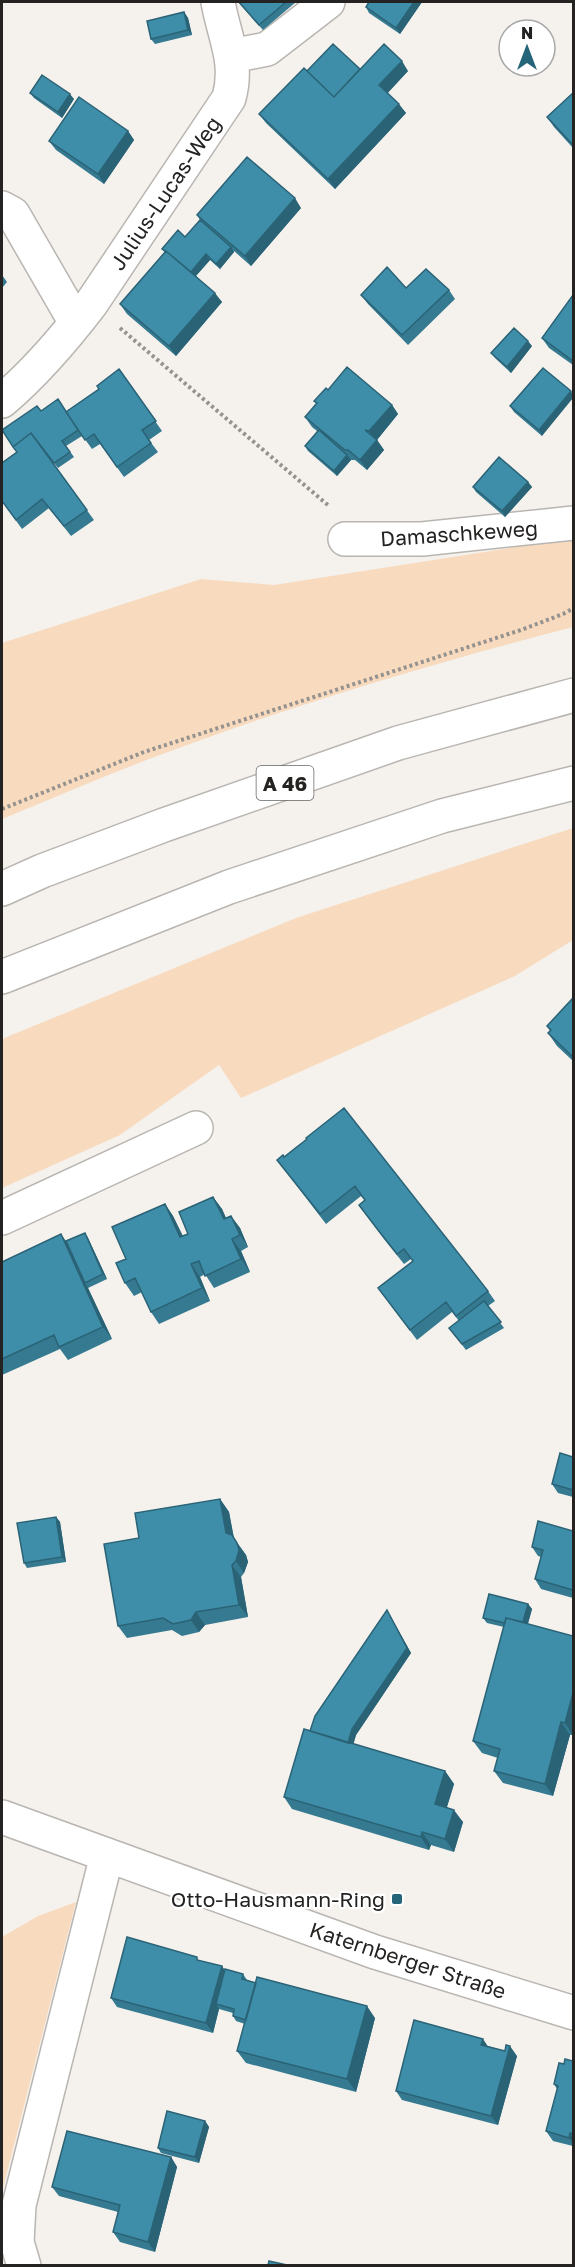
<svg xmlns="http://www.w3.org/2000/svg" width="575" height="2267" viewBox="0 0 575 2267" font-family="'Golos Text',sans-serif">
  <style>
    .green { fill: #f8dbbe }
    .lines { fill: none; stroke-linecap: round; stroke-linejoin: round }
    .minor-casing { stroke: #b9b6b2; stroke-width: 36 }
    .highway-casing { stroke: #b9b6b2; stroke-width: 36 }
    .path { stroke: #95928f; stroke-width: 4; stroke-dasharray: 3 3; stroke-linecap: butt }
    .minor { stroke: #fff; stroke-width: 33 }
    .highway { stroke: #fff; stroke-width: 33 }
    .wall { fill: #357a91 }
    .shaded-wall { fill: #2b6376 }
    .building { fill: #3e8ea9; stroke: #2b6376; stroke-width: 1.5 }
    .poi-dot { fill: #25657a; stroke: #fff; stroke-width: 2 }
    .labels { text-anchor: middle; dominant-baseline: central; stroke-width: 4.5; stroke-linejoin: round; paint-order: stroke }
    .shield { fill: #fff; stroke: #666564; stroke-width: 1.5 }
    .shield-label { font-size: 20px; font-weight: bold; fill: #252322 }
    .street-label { font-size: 21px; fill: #252322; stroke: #fff }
    .poi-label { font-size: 21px; fill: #252322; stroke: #fff; text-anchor: end }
  </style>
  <rect width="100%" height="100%" fill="#f5f1ed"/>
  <path class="green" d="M573 538V627C431 664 286 707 149 759 99 778 51 799 2 819V643L201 579 274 585Z
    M573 828V940L515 976 241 1098 219 1065 120 1135 2 1188V1039L296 918Z
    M76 1902 2 2192V1937L38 1916Z"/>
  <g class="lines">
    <g class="minor-casing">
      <path id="minor" d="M232 56 267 49 328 2
        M2 208 13 214 76 323
        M2 401C35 373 65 338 91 304L229 98C239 61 224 37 218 2
        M345 539H422L574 523
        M2 1218 196 1128
        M2 1817 375 1952 574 2013
        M24 2266 17 2242 19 2205 107 1855"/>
    </g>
    <g class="highway-casing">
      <path id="highway" d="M2 889 42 871 164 825 398 743 574 695
        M2 977 229 887 442 816 574 783"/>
    </g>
    <path class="path" d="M120 328 329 506
      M2 809 144 752 521 630 563 614 574 608"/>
    <use href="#minor" class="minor"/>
    <use href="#highway" class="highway"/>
  </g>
  <path class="wall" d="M238 2H296L263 30Z
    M369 2H422L400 34 369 13 366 7Z
    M184 12 188 18 192 35 155 44 151 39Z
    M360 69 408 71 387 93 406 113 335 189 266 123 259 114 307 71Z
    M30 93 74 99 62 118 34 98Z
    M573 93V148L554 127 547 117Z
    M128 131 134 140 104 184 56 150 49 141Z
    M301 208 251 266 234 251V252L220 269 210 260 196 276 222 302 176 356 127 314 120 304 165 252 162 249 185 237 200 220 197 215Z
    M2 275 7 282 2 288Z
    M406 288 449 290 455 299 408 345 368 304 361 295Z
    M573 295V365L549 348 542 338Z
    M532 346 511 373 495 358 491 353Z
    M543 368 542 436 514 412 510 406Z
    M119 369 162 431 149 440 158 452 124 477 100 444 92 449 79 431 82 436 66 446 74 457 58 468 41 447 94 520 71 536 49 508 22 529 2 501 17 452 41 411 66 412 99 389Z
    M328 390 392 405 398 414 377 440 384 450 367 470 355 460H351L337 476 308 451 305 446 317 431 312 427 305 417 316 404 314 401Z
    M528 482 532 487 505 517 476 492 473 487Z
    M573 998V1061L557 1046 548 1033 550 1031 547 1026Z
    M307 1139 488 1291 495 1301 488 1306 504 1328 466 1350 449 1328 459 1321 452 1312 417 1340 378 1288 413 1261 411 1259 404 1264 384 1239 359 1205 365 1200 361 1196 326 1224 277 1160 284 1157Z
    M213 1197 222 1209 226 1218 231 1216 240 1228 248 1247 241 1251 250 1272 214 1288 205 1274 200 1277 210 1301 159 1324 151 1312 142 1292 134 1296 125 1283 126 1259 165 1204 173 1216 183 1236 188 1234Z
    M85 1233 88 1238 107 1279 88 1288 112 1339 68 1360 60 1349 2 1375V1262L66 1241Z
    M573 1457V1497L558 1493 552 1484Z
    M220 1499 229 1512 234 1538 246 1555 248 1562 244 1573 241 1577 248 1617 205 1625 199 1632 182 1636 172 1630 127 1638 118 1626 139 1538Z
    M56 1517 60 1522 66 1562 27 1568 24 1563Z
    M573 1531V1598L541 1589 535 1579 541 1557 538 1556 532 1547Z
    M528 1604 532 1609 528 1624 573 1636V1735H570L553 1796 503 1783 494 1771 498 1758 482 1753 473 1741 504 1627 487 1623 483 1618Z
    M387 1610 411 1653 356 1735 353 1744 445 1771 454 1784 447 1807 463 1822 454 1852 431 1845 429 1850 292 1809 284 1797 310 1731Z
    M200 1961 222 1966 225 1971 243 1974 247 1980 375 2018 356 2092 246 2063 237 2051 245 2024 236 2021 233 2016V2013L219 2009 213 2033 117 2007 111 1998Z
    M488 2046 505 2051 517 2056 498 2125 402 2100 396 2091Z
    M573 2061V2146L553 2141 546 2131 557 2089 554 2084 564 2064Z
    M205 2121 209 2127 199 2163 161 2153 158 2148Z
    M171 2157 177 2167 155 2252 120 2242 113 2232 118 2212 59 2196 52 2187Z"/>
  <path class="shaded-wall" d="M414 2H422L400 34 396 28Z
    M184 12 188 18 192 35 188 30Z
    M402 61 408 71 386 95 379 85Z
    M70 94 74 99 62 118 58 112Z
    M399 104 406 113 335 189 328 179Z
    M128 131 134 140 104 184 98 174Z
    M295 198 301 208 251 266 245 256Z
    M231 247 234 252 220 269 216 264Z
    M206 254 210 260 194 278 190 273Z
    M215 293 222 302 176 356 169 346Z
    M528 341 532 346 511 373 507 367Z
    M571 391 573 395V398L542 436 539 430Z
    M392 405 398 414 376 441 369 431Z
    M377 440 384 450 367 470 360 460Z
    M347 455 351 460 337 476 334 471Z
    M528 482 532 487 505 517 502 511Z
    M213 1197 222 1209 232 1232 224 1219Z
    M165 1204 173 1216 189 1250 180 1237Z
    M231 1216 240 1228 248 1247 240 1235Z
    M85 1233 88 1238 107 1279 103 1274Z
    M61 1234 70 1247 85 1283 88 1288 112 1339 103 1327Z
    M232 1239 241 1251 250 1272 241 1259Z
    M191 1264 200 1277 210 1301 202 1288Z
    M220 1499 229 1512 235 1545 226 1533Z
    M56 1517 60 1522 66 1562 62 1557Z
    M237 1543 246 1555 248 1562 244 1573 236 1561Z
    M232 1565 241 1577 248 1617 239 1605Z
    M528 1604 532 1609 525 1633 522 1628Z
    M387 1610 411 1653 356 1735 351 1753 347 1748Z
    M196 1612 205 1625 199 1632 191 1620Z
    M573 1693V1735L565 1723Z
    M561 1722 570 1735 553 1796 545 1784Z
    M445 1771 454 1784 444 1816 435 1804Z
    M454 1810 463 1822 454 1852 445 1839Z
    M422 1832 431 1845 429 1850 421 1837Z
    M222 1966 228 1976 216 2004 219 2009 213 2033 206 2023Z
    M367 2006 375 2018 356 2092 347 2079Z
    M483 2039 489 2048 481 2045Z
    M510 2046 517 2056 498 2125 491 2116Z
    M205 2121 209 2127 199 2163 195 2157Z
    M570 2133 573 2138V2143L569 2138Z
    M171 2157 177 2167 155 2252 148 2242Z"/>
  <path class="building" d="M239 2H286L259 25Z
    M369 2H414L396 28 366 7Z
    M184 12 188 30 151 39 147 21Z
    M333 44 360 69 334 97 307 71Z
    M384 44 402 61 379 85 399 104 328 179 259 114 304 68 334 97Z
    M42 75 70 94 58 112 30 93Z
    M573 93V145L547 117Z
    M79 97 128 131 98 174 49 141Z
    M247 157 295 198 245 256 197 215Z
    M200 220 231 247 216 264 206 254 191 272 166 251V252L162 249 178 230 185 237Z
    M166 251 215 293 169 346 120 304Z
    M387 267 406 288 426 269 449 290 402 335 361 295Z
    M573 295V361L542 338Z
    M514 328 528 341 507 367 491 353Z
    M347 367 392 405 369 431 365 430 377 440 360 460 348 450H345L305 417 317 403 314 401 326 388 328 390Z
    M543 368 571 391 539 430 510 406Z
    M119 369 156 421 142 430 151 443 117 467 94 434 85 440 66 412 99 389 97 386Z
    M58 399 78 430 62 441 70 452 54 463 31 433 13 447 2 430 37 406 41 411Z
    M319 430 347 455 334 471 305 446Z
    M31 433 87 510 64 526 42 499 16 520 2 501V463L17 452 13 447Z
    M499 457 528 482 502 511 473 487Z
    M573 998V1057L548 1033 551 1030 547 1026Z
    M344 1108 488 1291 456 1316 446 1302 410 1330 378 1288 413 1261 404 1249 397 1254 378 1230 359 1205 365 1200 355 1186 320 1214 277 1160 283 1155 284 1157 307 1139 306 1138Z
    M213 1197 224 1219 231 1216 240 1235 232 1239 241 1259 205 1276 199 1261 191 1264 202 1288 151 1312 135 1278 125 1283 124 1281 116 1263 126 1259 112 1227 165 1204 180 1237 188 1234 179 1212Z
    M85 1233 103 1274 85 1283 66 1241Z
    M61 1234 103 1327 59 1347 54 1335 2 1359V1262Z
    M484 1301 501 1322 462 1344 449 1328Z
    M560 1453 573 1457V1490L552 1484Z
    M220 1499 226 1533 232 1535 237 1543 239 1550 236 1561 232 1565 239 1605 196 1612 191 1620 173 1624 163 1618 118 1626 104 1544 139 1538 135 1513Z
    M56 1517 62 1557 24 1563 17 1523Z
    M538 1521 573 1531V1590L535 1579 543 1550 532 1547Z
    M489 1594 528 1604 523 1622 506 1618 505 1623 483 1618Z
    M387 1610 407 1648 352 1729 348 1743 310 1731 315 1716Z
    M506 1618 573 1636V1693L565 1723 561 1722 545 1784 494 1771 500 1749 473 1741Z
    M304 1729 445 1771 435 1804 454 1810 445 1839 422 1832 421 1837 284 1797Z
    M127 1937 197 1957V1960L222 1966 206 2023 111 1998Z
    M225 1969 243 1974 242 1979 256 1983 246 2020 233 2016 234 2009 216 2004Z
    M257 1977 367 2006 347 2079 237 2051Z
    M414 2020 483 2039 481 2045 505 2051 506 2045 510 2046 491 2116 396 2091Z
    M565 2059 573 2061V2134L570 2133 569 2138 546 2131 558 2086 554 2084 559 2063 564 2064Z
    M167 2111 205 2121 195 2157 158 2148Z
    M67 2131 171 2157 148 2242 113 2232 120 2205 52 2187Z
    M269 2261 287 2265H268Z"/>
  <rect class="poi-dot" x="391" y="1893" width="12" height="12" rx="3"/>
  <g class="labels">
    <rect class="shield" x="256.5" y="766" width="57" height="34" rx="4.5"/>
    <g class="shield-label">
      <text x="285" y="783">A 46</text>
    </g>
    <g class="street-label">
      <text transform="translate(165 193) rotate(-56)">Julius-Lucas-Weg</text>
      <text transform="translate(459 533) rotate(-4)">Damaschkeweg</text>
      <text transform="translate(408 1960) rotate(18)">Katernberger Straße</text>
    </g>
    <g class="poi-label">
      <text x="385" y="1899">Otto-Hausmann-Ring</text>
    </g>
  </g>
  <rect width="575" height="2267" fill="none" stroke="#252322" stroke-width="6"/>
  <g transform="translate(527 48)"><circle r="28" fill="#ffffff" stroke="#a8a7a7" stroke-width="1.5"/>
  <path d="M0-4.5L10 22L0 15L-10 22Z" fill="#25657a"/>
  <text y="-9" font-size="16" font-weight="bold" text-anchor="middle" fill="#252322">N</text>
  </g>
</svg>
